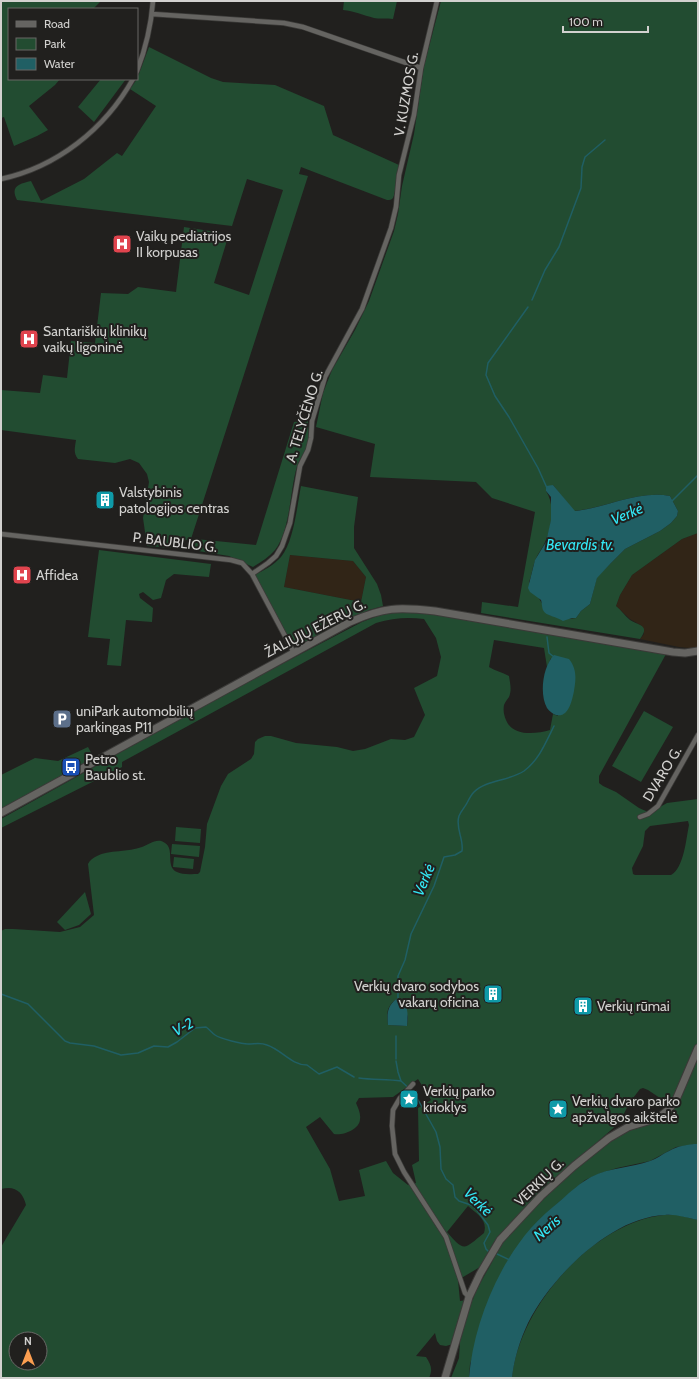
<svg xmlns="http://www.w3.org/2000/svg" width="699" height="1379" viewBox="0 0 699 1379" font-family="Cabin,sans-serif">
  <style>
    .commercial { fill: #312517 }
    .green { fill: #224c31; fill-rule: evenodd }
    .water { fill: #205f64 }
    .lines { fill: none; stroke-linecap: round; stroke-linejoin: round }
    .stream { stroke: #205f64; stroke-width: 1.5 }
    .street-casing { stroke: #3b3a38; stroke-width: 6 }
    .secondary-casing { stroke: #3b3a38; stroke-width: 9 }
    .street { stroke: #656461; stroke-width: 4.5 }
    .secondary { stroke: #656461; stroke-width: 7 }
    .labels { text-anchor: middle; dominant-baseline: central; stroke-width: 4; stroke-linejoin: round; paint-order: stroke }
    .street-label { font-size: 14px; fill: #d2d1cf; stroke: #21201e }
    .poi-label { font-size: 14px; fill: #d2d1cf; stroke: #21201e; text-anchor: start }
    .water-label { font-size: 15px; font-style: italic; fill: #33e6f4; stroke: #21201e }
  </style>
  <rect width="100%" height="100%" fill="#21201e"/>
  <path class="commercial" d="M698 533V647L690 648 679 647 640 639 644 634 642 626 630 619 616 606 620 595 632 575 682 539Z
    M290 555 353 561 366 577 361 602 284 587Z"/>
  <path class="green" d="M1 1H101L93 9H9V79H60L55 85 29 106 48 130 37 136 14 146 4 117 1 118Z
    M344 1H397L393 19C387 18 378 19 374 18 363 15 354 11 343 10Z
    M441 1H698V533L682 539 632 575 620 595 616 606C621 610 625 616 630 620 640 626 650 625 640 639L481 613 482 602 518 607 535 512 492 498 476 482 370 477 375 444 316 427 323 393 332 370 355 330 369 301 394 231 398 214 402 186 414 134 424 66ZM553 485 574 511C605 508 639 490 670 496L678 511 677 516 671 523 660 531 625 549 597 577 590 604 581 611 576 618 568 619 549 615 529 582C532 575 532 568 535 561 537 554 543 548 545 542 552 527 555 504 546 491Z
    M149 47 211 78 223 82 275 85 324 106 333 135 399 165C397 172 396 193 393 198 391 200 390 200 387 200L301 167 299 174 308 176 191 539 186 540 170 548 147 546 143 518 149 482 147 474 139 463 130 459 115 463 78 459C73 453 75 447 76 440L1 430V390L40 393 43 375 67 378 71 341 95 343 101 293 128 294 138 287 176 292 184 227 229 234 214 283 249 295 283 190 247 179 232 226 17 200C10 186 19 184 31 181L41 201 84 179 117 153 122 156 156 106 130 89 137 79Z
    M101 79H126L94 122 78 107Z
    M308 420C308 429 310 439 307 447 303 455 298 462 296 470 290 493 290 531 275 550 269 557 261 562 253 567L229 556 198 551 194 549 196 539 256 545 294 422Z
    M301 486 358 497 354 527V548L377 584 381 595 383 606 369 610 301 646 295 645 291 642 255 575C264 570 274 565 281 557 294 541 297 506 301 486ZM290 555 353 561 366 577 361 602 284 587Z
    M99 550 211 564 209 577 174 574 166 580 161 598 153 600 143 592 139 594 140 598 153 608 152 622 126 620 121 666 107 665 110 639 88 637Z
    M395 611 432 613 666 654 599 776V783L603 786 616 792 639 808 648 812 653 811 667 803 698 799V1144L676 1147 650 1161 617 1168 601 1173 585 1180 552 1208 532 1228 507 1262 470 1364 469 1378H451L459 1358 460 1342 446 1346 440 1345 437 1341 435 1333 416 1356 426 1357C431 1365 433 1369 429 1378H1V1247L26 1205C23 1192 15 1185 1 1189V931L5 929H13L60 932 80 927 94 915 88 864C90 860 93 858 97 856 108 850 129 852 142 847 149 845 157 837 165 843 175 849 165 867 177 872 182 875 192 874 198 874L200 872 205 847 207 824 221 786 228 774 251 759 254 754 255 742 258 739 265 736H271L296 743 337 747 353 751 365 749 391 739 405 740 414 737 425 715 414 688 437 676 441 657 436 638 424 619C407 617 393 618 376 623L122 762V767L1 828V819L234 689 362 622 383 614ZM494 640 544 648 547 667 551 658 558 716 553 714 550 730C536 734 513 737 506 720 504 715 503 711 504 705 505 702 507 700 509 697 512 690 510 683 509 676 502 672 495 671 489 667ZM688 821 689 825C686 839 684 868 671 875H635L633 874 632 868 643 846 645 831 650 826ZM396 999 401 1000 408 1017 407 1026 388 1025C387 1012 386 1008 396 999ZM418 1079 431 1100 418 1108 419 1161 412 1165 416 1183 408 1185 393 1173 386 1161 359 1170 365 1196 339 1201 330 1169 306 1127 320 1117 334 1134C343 1136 360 1129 360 1119 361 1114 358 1108 356 1103L359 1098 393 1097ZM643 1088 648 1090 663 1100 676 1105C665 1125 639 1124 621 1135 583 1158 550 1189 520 1222 514 1230 505 1237 500 1245 498 1248 497 1253 495 1256 488 1271 478 1284 473 1299L460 1301 458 1280 480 1267 494 1242 537 1195 619 1123 630 1102 640 1089ZM468 1206C477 1214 488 1220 484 1233 464 1249 465 1253 447 1232ZM16 1339H40V1363H16Z
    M644 711 673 727 641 782 612 766Z
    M88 747 94 758 1 809V775L35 758 58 761Z
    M176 827 201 829 200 843 175 841Z
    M172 844 200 846 199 857 171 854Z
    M174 857 194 859 193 869 173 867Z
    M85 892 91 914 79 925 65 930 57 922Z
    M664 1215H678L698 1220V1378H512C519 1307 592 1223 664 1215Z"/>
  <path class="water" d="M553 485 575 511C605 508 639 490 670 496L678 511 677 516 671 523 660 531 625 549 611 563 597 578 590 604 581 611 576 618H572L563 621C558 617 545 616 543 610 542 608 542 603 541 600L530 592 528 588 535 560 546 542 551 520V497L546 491V486Z
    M554 655 569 659C577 669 576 679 574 691 572 700 569 718 556 715 553 714 549 711 547 708 539 694 543 666 554 655Z
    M396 999 405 1002C408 1010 408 1017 407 1026L388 1025C387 1014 387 1007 396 999Z
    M698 1144V1220C687 1218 676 1214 665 1215 611 1217 551 1277 528 1323 520 1340 514 1359 512 1378H469C473 1326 497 1267 531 1228 540 1218 550 1209 560 1201 570 1192 580 1183 591 1177 610 1167 631 1168 650 1161 657 1159 662 1154 669 1151 678 1146 688 1144 698 1144Z"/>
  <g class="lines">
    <path class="stream" d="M532 300 545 270 559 247 581 188 582 167 585 157 605 140
      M528 307 488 363 486 375 495 396 509 417 538 468 547 488
      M672 501 698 475
      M547 637 549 653 554 657
      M1 994 28 1004 65 1041 70 1043 94 1046 121 1055 138 1053 154 1046 168 1047 177 1042 195 1028 206 1027C209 1029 212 1033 215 1035 221 1039 242 1044 248 1044 255 1044 260 1042 267 1045 282 1050 291 1065 307 1065L319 1074 337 1067 354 1077
      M398 1000V976L405 960 411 934 434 886 444 857 455 855 462 851C464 839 455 828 459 816 461 811 465 807 467 803 469 799 471 795 474 792 486 780 509 781 524 771 539 760 546 742 554 726
      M396 1036V1059
      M396 1061 398 1072 401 1081 413 1092 417 1098 436 1132 440 1147 441 1169 446 1179 453 1185 455 1197 459 1201 471 1205 476 1209 488 1225 490 1232 484 1243 486 1249 489 1252
      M359 1078C373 1080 387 1079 401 1081
      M497 1254 510 1260"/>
    <g class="street-casing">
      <path id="street" d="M152 14 284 23 303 27 421 68
        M137 71C146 48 151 26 153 1
        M1 179C57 167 105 129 133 79
        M1 534 231 560 242 563 252 574 294 653
        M252 574 268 563 276 556 282 546 290 523 300 466 308 450 311 438 312 421 325 377 362 309 391 228 396 207 399 175 414 115 421 68 437 1
        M640 817 648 814 658 806 698 735
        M413 1084 400 1098 393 1110 392 1126 395 1154 404 1172 446 1237 465 1293 469 1297"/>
    </g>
    <g class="secondary-casing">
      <path id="secondary" d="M1 813 350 622C384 607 398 607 435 611L673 652 685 653 698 651
        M445 1378 469 1297 480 1274 500 1240 541 1196 574 1166 609 1138 628 1127 658 1118 667 1111 675 1102 698 1048"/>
    </g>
    <use href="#street" class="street"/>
    <use href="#secondary" class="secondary"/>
  </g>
  <defs>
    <g id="hospital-square" transform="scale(1)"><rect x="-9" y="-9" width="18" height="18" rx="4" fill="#e0444e" stroke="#21201e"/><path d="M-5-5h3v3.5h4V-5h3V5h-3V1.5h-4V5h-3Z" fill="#fff"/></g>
    <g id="building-square" transform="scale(1)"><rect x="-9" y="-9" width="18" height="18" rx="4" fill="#0f9aa8" stroke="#21201e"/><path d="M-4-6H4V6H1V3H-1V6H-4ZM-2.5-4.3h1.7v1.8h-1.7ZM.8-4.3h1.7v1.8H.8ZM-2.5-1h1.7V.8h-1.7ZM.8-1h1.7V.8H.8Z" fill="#fff"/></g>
    <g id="parking-square" transform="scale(1)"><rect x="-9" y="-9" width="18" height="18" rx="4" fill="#5c6f8a" stroke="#21201e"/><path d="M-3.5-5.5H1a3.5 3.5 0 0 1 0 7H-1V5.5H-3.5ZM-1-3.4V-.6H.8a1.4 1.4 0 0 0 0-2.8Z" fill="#fff"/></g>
    <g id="bus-square" transform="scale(1)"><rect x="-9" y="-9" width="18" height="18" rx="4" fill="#1a4fb4" stroke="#21201e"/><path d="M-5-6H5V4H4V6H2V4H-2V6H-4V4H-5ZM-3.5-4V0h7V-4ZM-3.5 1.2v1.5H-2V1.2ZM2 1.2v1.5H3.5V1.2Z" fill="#fff"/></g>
    <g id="sight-square" transform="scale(1)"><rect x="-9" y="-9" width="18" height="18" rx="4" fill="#0f9aa8" stroke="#21201e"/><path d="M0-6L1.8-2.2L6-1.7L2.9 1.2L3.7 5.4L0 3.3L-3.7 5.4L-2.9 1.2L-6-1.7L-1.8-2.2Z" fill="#fff"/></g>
  </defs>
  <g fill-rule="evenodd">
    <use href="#hospital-square" x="122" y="244"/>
    <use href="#hospital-square" x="29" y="339"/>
    <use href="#building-square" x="105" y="500"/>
    <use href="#hospital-square" x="22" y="575"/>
    <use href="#parking-square" x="62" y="719"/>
    <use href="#bus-square" x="71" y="767"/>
    <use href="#building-square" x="493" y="994"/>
    <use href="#building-square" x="583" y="1006"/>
    <use href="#sight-square" x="409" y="1099"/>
    <use href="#sight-square" x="558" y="1109"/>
  </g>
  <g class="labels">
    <g class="street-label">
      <text transform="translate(406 94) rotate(-80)">V. KUZMOS G.</text>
      <text transform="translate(304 416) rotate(-73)">A. TELYČĖNO G.</text>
      <text transform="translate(175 542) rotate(7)">P. BAUBLIO G.</text>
      <text transform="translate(315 628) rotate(-27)">ŽALIŲJŲ EŽERŲ G.</text>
      <text transform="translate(662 774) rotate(-59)">DVARO G.</text>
      <text transform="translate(539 1182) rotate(-44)">VERKIŲ G.</text>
    </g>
    <g class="poi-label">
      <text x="136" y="236">Vaikų pediatrijos<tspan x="136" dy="16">II korpusas</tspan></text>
      <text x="43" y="331">Santariškių klinikų<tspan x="43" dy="16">vaikų ligoninė</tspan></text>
      <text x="119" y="492">Valstybinis<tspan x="119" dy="16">patologijos centras</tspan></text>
      <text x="36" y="575">Affidea</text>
      <text x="76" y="711">uniPark automobilių<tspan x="76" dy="16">parkingas P11</tspan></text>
      <text x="85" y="759">Petro<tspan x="85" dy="16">Baublio st.</tspan></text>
      <text x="479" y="986" text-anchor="end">Verkių dvaro sodybos<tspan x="479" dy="16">vakarų oficina</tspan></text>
      <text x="597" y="1006">Verkių rūmai</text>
      <text x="423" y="1091">Verkių parko<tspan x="423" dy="16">krioklys</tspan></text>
      <text x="572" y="1101">Verkių dvaro parko<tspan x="572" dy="16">apžvalgos aikštelė</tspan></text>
    </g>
    <g class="water-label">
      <text transform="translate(627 514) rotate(-23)">Verkė</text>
      <text x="580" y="545">Bevardis tv.</text>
      <text transform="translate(424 880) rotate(-67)">Verkė</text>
      <text transform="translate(183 1027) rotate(-29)">V-2</text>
      <text transform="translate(478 1202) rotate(44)">Verkė</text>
      <text transform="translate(547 1228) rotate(-41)">Neris</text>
    </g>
  </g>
  <rect width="699" height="1379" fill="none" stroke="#d2d1cf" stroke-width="4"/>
  <rect x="8" y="8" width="130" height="72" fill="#21201e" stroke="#686765"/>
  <rect x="16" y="21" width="20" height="6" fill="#656461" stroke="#686765"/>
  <text x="44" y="28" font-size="12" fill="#d2d1cf">Road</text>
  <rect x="16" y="38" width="20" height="12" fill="#224c31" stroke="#686765"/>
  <text x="44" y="48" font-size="12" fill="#d2d1cf">Park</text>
  <rect x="16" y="58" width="20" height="12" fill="#205f64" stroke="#686765"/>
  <text x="44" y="68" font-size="12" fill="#d2d1cf">Water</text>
  <g transform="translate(28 1351)"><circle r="19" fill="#21201e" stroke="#686765"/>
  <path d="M0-3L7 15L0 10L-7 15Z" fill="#fb9e50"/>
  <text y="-6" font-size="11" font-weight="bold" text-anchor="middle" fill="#d2d1cf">N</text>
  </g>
  <path d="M563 26v6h85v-6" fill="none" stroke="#d2d1cf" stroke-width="2"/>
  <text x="569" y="26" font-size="12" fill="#d2d1cf" stroke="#21201e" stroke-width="3" paint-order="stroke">100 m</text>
</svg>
